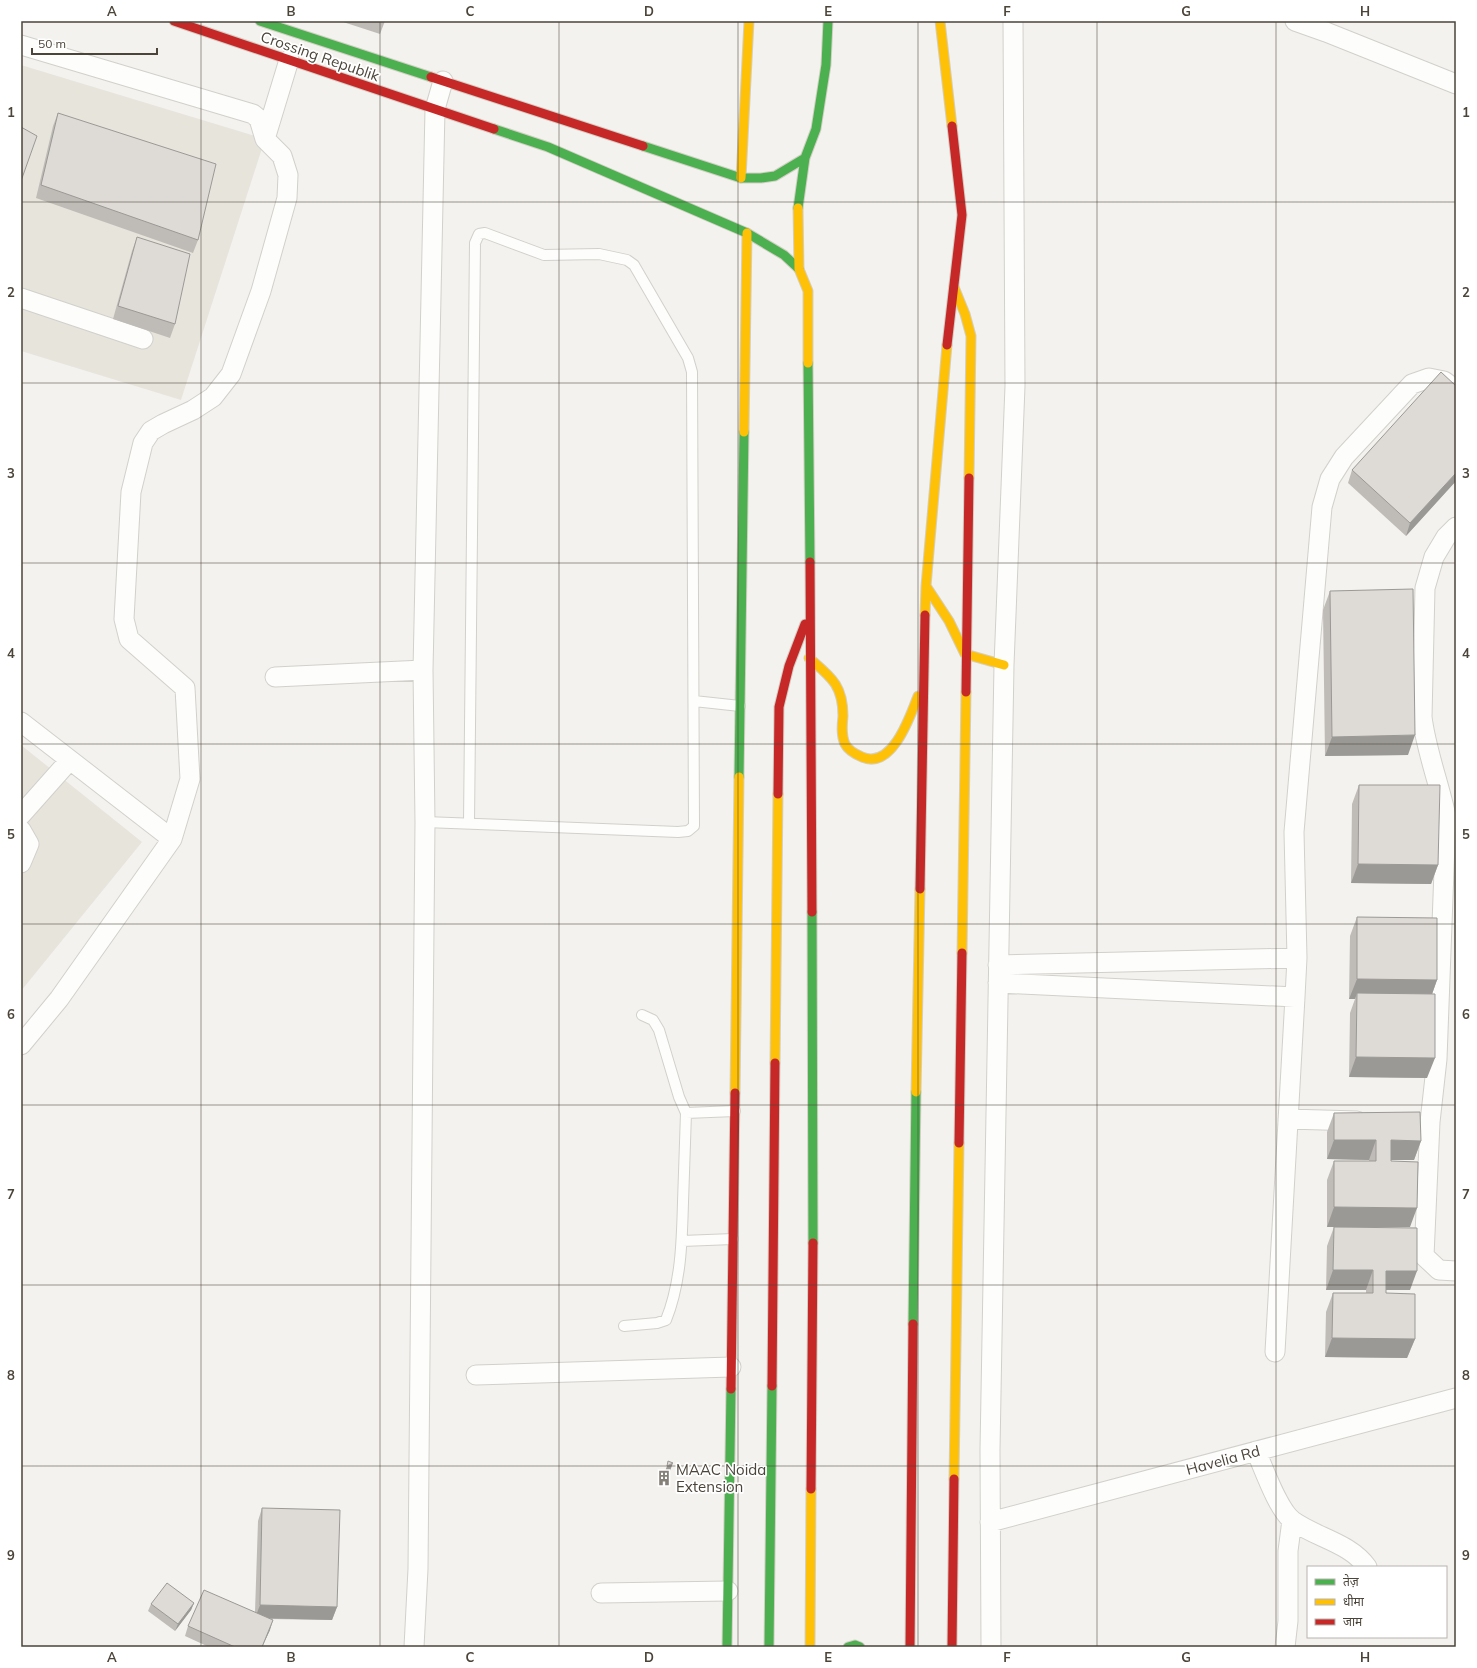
<svg xmlns="http://www.w3.org/2000/svg" width="1477" height="1668" viewBox="0 0 1477 1668" font-family="Mulish,'Noto Sans Devanagari',sans-serif">
  <style>
    .residential { fill: #e7e4dc }
    .lines { fill: none; stroke-linecap: round; stroke-linejoin: round }
    .lane-casing { stroke: #d2d0cb; stroke-width: 12 }
    .street-casing { stroke: #d2d0cb; stroke-width: 21 }
    .fast-casing { stroke: #d3cfc5; stroke-width: 11 }
    .slow-casing { stroke: #d3cfc5; stroke-width: 11 }
    .jam-casing { stroke: #d3cfc5; stroke-width: 11 }
    .lane { stroke: #fdfdfc; stroke-width: 10 }
    .street { stroke: #fdfdfc; stroke-width: 19 }
    .fast { stroke: #4caf50; stroke-width: 9 }
    .slow { stroke: #ffc107; stroke-width: 9 }
    .jam { stroke: #c62828; stroke-width: 9 }
    .wall { fill: #bfbcb8 }
    .shaded-wall { fill: #9b9996 }
    .building { fill: #dedbd6; stroke: #9b9996 }
    .grid { fill: none; stroke: #4b4439; stroke-width: 1; stroke-opacity: 0.55 }
    .labels { text-anchor: middle; dominant-baseline: central; stroke-width: 3.5; stroke-linejoin: round; paint-order: stroke }
    .street-label { font-size: 15px; fill: #4b4439; stroke: #fff }
    .poi-label { font-size: 15px; fill: #4b4439; stroke: #fff; text-anchor: start }
    .neatline { fill: none; stroke: #4b4439; stroke-width: 1.5 }
    .grid-label { font-size: 13px; text-anchor: middle; font-weight: bold; fill: #4b4439 }
  </style>
  <rect width="100%" height="100%" fill="#f4f2ee"/>
  <path class="residential" d="M21 65 265 139 181 400 21 351Z
    M21 745 142 842 21 991Z"/>
  <g class="lines">
    <g class="lane-casing">
      <path id="lane" d="M694 701 740 706
        M425 822 678 832 688 831 694 826 692 372 688 358 634 265 627 260 599 254 544 255 485 233 479 234 475 243 469 823
        M686 1113 735 1111
        M682 1241 733 1239
        M624 1326 657 1323 666 1320C681 1283 682 1241 683 1202 684 1172 685 1142 686 1113L679 1097 659 1030 653 1020 642 1015"/>
    </g>
    <g class="street-casing">
      <path id="street" d="M1295 21 1326 32 1456 84
        M21 45 253 114 259 119 265 139 282 156 288 175 287 198 261 291 231 374 213 397 193 410 163 424 151 431 143 443 131 492 124 619 129 639 185 688 190 779 172 839 59 999 21 1045
        M265 139 289 60
        M21 298 143 339
        M1456 527 1446 537 1434 557 1425 588 1422 717C1426 750 1439 783 1446 816L1437 1059 1430 1122 1424 1256 1439 1270 1456 1271
        M275 677 423 670
        M21 722 172 839
        M21 815 69 761
        M21 830 29 844 21 863
        M998 965 1297 958
        M998 983 1295 997
        M1288 1119 1357 1121
        M1275 1352 1295 997 1297 958 1294 832 1322 507 1330 479 1344 457 1412 384 1429 378 1444 381 1456 390
        M476 1375 731 1367
        M1256 1451C1264 1469 1278 1510 1293 1521 1317 1538 1350 1543 1367 1567
        M990 1522 1456 1398
        M601 1593 728 1591
        M414 1647 418 1569 425 822 423 670 435 109 443 81
        M991 1647 990 1450 1004 665 1015 386 1013 21
        M1285 1647 1288 1621V1551L1292 1520"/>
    </g>
    <g class="fast-casing">
      <path id="fast" d="M260 21 431 77
        M494 129 548 147 747 233 784 255 799 269
        M643 146 741 178H761L775 176 805 158
        M798 208 805 158 816 129 826 65 828 21
        M808 363 810 562
        M739 777 744 432
        M812 912 813 1243
        M913 1324 916 1092
        M727 1647 731 1389
        M769 1647 772 1386
        M848 1647 855 1645 860 1647"/>
    </g>
    <g class="slow-casing">
      <path id="slow" d="M940 21 952 126
        M741 178 749 21
        M798 208 799 269 808 291V363
        M954 287 965 314 971 336 969 478
        M744 432 747 233
        M926 586 949 621 965 654 1004 665
        M925 615 926 586 947 345
        M809 658C831 677 843 685 843 716 842 725 841 735 845 744 848 750 855 754 862 757 892 770 910 717 918 696
        M962 953 966 692
        M775 1063 778 794
        M916 1092 920 889
        M735 1093 739 777
        M954 1479 959 1143
        M810 1647 811 1489"/>
    </g>
    <g class="jam-casing">
      <path id="jam" d="M174 21 494 129
        M431 77 643 146
        M947 345 962 215 952 126
        M810 562 812 912
        M966 692 969 478
        M778 794 779 707 789 666 805 624
        M920 889 925 615
        M959 1143 962 953
        M772 1386 775 1063
        M731 1389 735 1093
        M811 1489 813 1243
        M910 1647 913 1324
        M952 1647 954 1479"/>
    </g>
    <use href="#lane" class="lane"/>
    <use href="#street" class="street"/>
    <use href="#fast" class="fast"/>
    <use href="#slow" class="slow"/>
    <use href="#jam" class="jam"/>
  </g>
  <path class="wall" d="M340 21H385L380 34Z
    M58 113 198 240 193 253 36 198 53 126Z
    M137 237 175 324 170 338 113 319 132 251Z
    M1456 386V481L1406 536 1348 483 1352 470Z
    M1330 591 1408 755 1325 756 1323 610Z
    M1359 785 1438 865 1431 884 1351 883 1352 804Z
    M1357 917 1437 980 1432 994 1427 1078 1349 1077 1350 1013 1355 999H1349L1350 936Z
    M1334 1113 1421 1141 1414 1160H1391L1410 1227H1327V1180L1334 1161H1369V1160L1327 1159V1132Z
    M1334 1227 1410 1290H1386V1293L1415 1339 1407 1358 1325 1357 1326 1312 1333 1293H1366V1290H1326L1327 1246Z
    M262 1508 337 1607 332 1620 269 1619 270 1630 262 1647H209L185 1636 188 1626 255 1612 258 1521Z
    M194 1603 191 1610 175 1631 148 1611 151 1604Z"/>
  <path class="shaded-wall" d="M1456 473V481L1406 536 1410 523Z
    M1415 735 1408 755 1325 756 1332 737Z
    M1358 864 1438 865 1431 884 1351 883Z
    M1357 979 1437 980 1430 1000 1357 993 1355 999H1349Z
    M1356 1057 1435 1058 1427 1078 1349 1077Z
    M1334 1140H1376L1369 1160 1327 1159Z
    M1391 1140 1421 1141 1414 1160H1384Z
    M1334 1207 1417 1208 1410 1227H1327Z
    M1333 1270H1373L1366 1290H1326Z
    M1386 1271H1417L1410 1290H1379Z
    M1332 1338 1415 1339 1407 1358 1325 1357Z
    M673 1463 668 1476 662 1480 667 1466Z
    M194 1603 191 1610 175 1631 178 1624Z
    M260 1605 337 1607 332 1620 255 1618Z
    M273 1620 270 1630 262 1647Z"/>
  <path class="building" d="M58 113 216 164 198 240 41 185Z
    M21 127 37 136 21 181Z
    M137 237 190 254 175 324 118 306Z
    M1441 372 1456 386V473L1410 523 1352 470Z
    M1413 589 1415 735 1332 737 1330 591Z
    M1359 785H1440L1438 865 1358 864Z
    M1357 917 1437 918V980L1357 979Z
    M1357 993 1435 994V1058L1356 1057Z
    M1420 1112 1421 1141 1391 1140V1161L1418 1162 1417 1208 1334 1207V1161H1376V1140H1334V1113Z
    M1334 1227 1417 1228V1271H1386V1293L1415 1294V1339L1332 1338 1333 1293H1373V1270H1333Z
    M668 1461 673 1463 667 1466Z
    M262 1508 340 1510 337 1607 260 1605Z
    M167 1583 194 1603 178 1624 151 1604Z
    M204 1590 273 1620 262 1647H235L188 1626Z"/>
  <path class="grid" d="M201 21V1647M380 21V1647M559 21V1647M738 21V1647M918 21V1647M1097 21V1647M1276 21V1647M21 202H1456M21 383H1456M21 563H1456M21 744H1456M21 924H1456M21 1105H1456M21 1285H1456M21 1466H1456"/>
  <defs>
    <g id="building-bare" transform="scale(1.2)"><path d="M-4-6H4V6H1V3H-1V6H-4ZM-2.5-4.3h1.7v1.8h-1.7ZM.8-4.3h1.7v1.8H.8ZM-2.5-1h1.7V.8h-1.7ZM.8-1h1.7V.8H.8Z" fill="#868178" stroke="#fff" stroke-width="2.5" paint-order="stroke"/></g>
  </defs>
  <g fill-rule="evenodd">
    <use href="#building-bare" x="664" y="1478"/>
  </g>
  <g class="labels">
    <g class="street-label">
      <text transform="translate(320 56) rotate(19)">Crossing Republik</text>
      <text transform="translate(1223 1460) rotate(-15)">Havelia Rd</text>
    </g>
    <g class="poi-label">
      <text x="676" y="1469">MAAC Noida<tspan x="676" dy="17">Extension</tspan></text>
    </g>
  </g>
  <rect width="1477" height="1668" fill="none" stroke="#ffffff" stroke-width="44"/>
  <rect x="1307" y="1566" width="140" height="72" fill="#ffffff" stroke="#b7b4b0"/>
  <rect x="1315" y="1579" width="20" height="6" fill="#4caf50" stroke="#b7b4b0"/>
  <text x="1343" y="1586" font-size="12" fill="#4b4439">तेज़</text>
  <rect x="1315" y="1599" width="20" height="6" fill="#ffc107" stroke="#b7b4b0"/>
  <text x="1343" y="1606" font-size="12" fill="#4b4439">धीमा</text>
  <rect x="1315" y="1619" width="20" height="6" fill="#c62828" stroke="#b7b4b0"/>
  <text x="1343" y="1626" font-size="12" fill="#4b4439">जाम</text>
  <path d="M32 48v6h125v-6" fill="none" stroke="#4b4439" stroke-width="2"/>
  <text x="38" y="48" font-size="12" fill="#4b4439" stroke="#ffffff" stroke-width="3" paint-order="stroke">50 m</text>
  <rect x="22" y="22" width="1433" height="1624" class="neatline"/>
  <g class="grid-label">
    <text x="112" y="16">A</text>
    <text x="291" y="16">B</text>
    <text x="470" y="16">C</text>
    <text x="649" y="16">D</text>
    <text x="828" y="16">E</text>
    <text x="1007" y="16">F</text>
    <text x="1186" y="16">G</text>
    <text x="1365" y="16">H</text>
    <text x="11" y="117">1</text>
    <text x="1466" y="117">1</text>
    <text x="11" y="297">2</text>
    <text x="1466" y="297">2</text>
    <text x="11" y="478">3</text>
    <text x="1466" y="478">3</text>
    <text x="11" y="658">4</text>
    <text x="1466" y="658">4</text>
    <text x="11" y="839">5</text>
    <text x="1466" y="839">5</text>
    <text x="11" y="1019">6</text>
    <text x="1466" y="1019">6</text>
    <text x="11" y="1199">7</text>
    <text x="1466" y="1199">7</text>
    <text x="11" y="1380">8</text>
    <text x="1466" y="1380">8</text>
    <text x="11" y="1560">9</text>
    <text x="1466" y="1560">9</text>
    <text x="112" y="1662">A</text>
    <text x="291" y="1662">B</text>
    <text x="470" y="1662">C</text>
    <text x="649" y="1662">D</text>
    <text x="828" y="1662">E</text>
    <text x="1007" y="1662">F</text>
    <text x="1186" y="1662">G</text>
    <text x="1365" y="1662">H</text>
  </g>
</svg>
